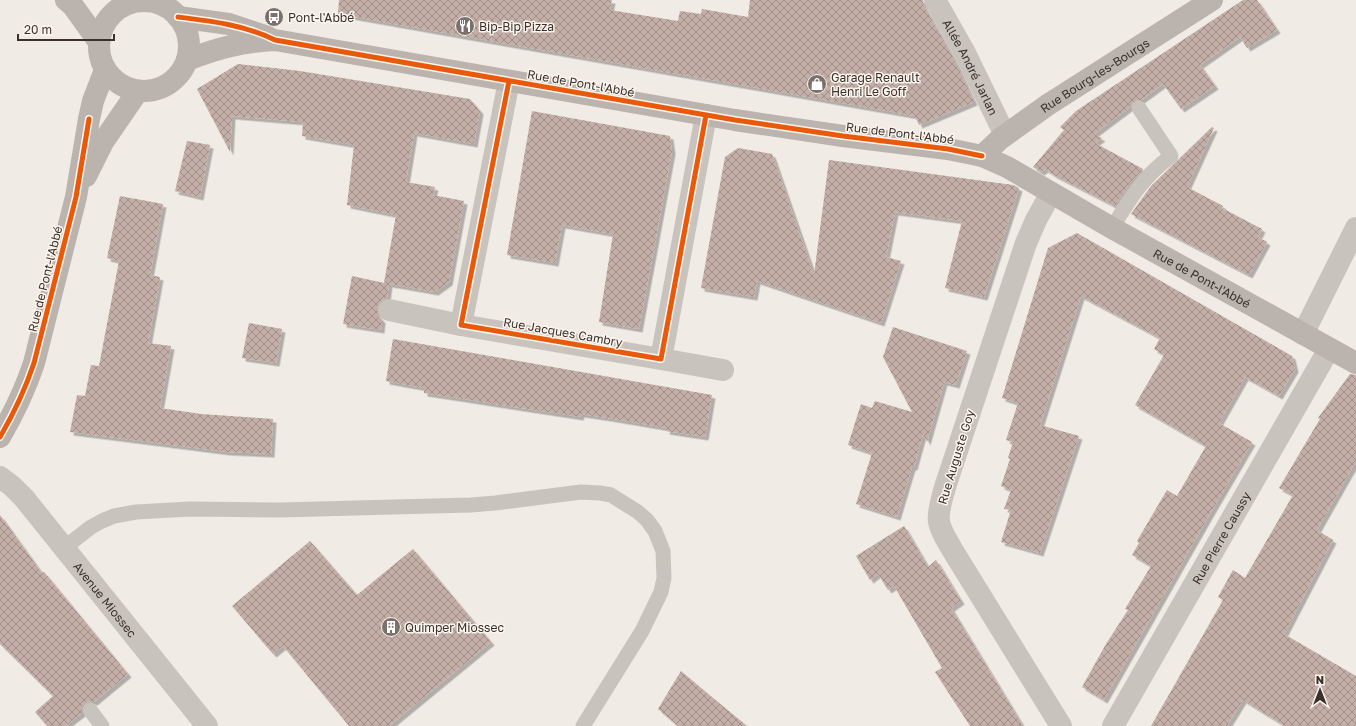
<svg xmlns="http://www.w3.org/2000/svg" width="1356" height="726" viewBox="0 0 1356 726" font-family="'Golos Text',sans-serif">
  <style>
    .building { fill: url(#building-cross-hatch); filter: url(#shadow) }
    .lines { fill: none; stroke-linecap: round; stroke-linejoin: round }
    .lane { stroke: #c9c3be; stroke-width: 15 }
    .street { stroke: #c9c3be; stroke-width: 22 }
    .secondary { stroke: #bab3ae; stroke-width: 22 }
    .cycleway-casing { stroke: #fbf5ee; stroke-width: 8 }
    .cycleway { stroke: #e8590c; stroke-width: 5 }
    .labels { text-anchor: middle; dominant-baseline: central; stroke-width: 3; stroke-linejoin: round; paint-order: stroke }
    .poi-label { font-size: 12px; fill: #3b302b; stroke: #fbf5ee; text-anchor: start }
    .street-label { font-size: 12px; fill: #3b302b; stroke: #fbf5ee }
  </style>
  <defs>
    <pattern id="building-cross-hatch" width="8" height="8" patternUnits="userSpaceOnUse"><rect width="8" height="8" fill="#c3afa7"/><path d="M0 0l8 8M0 8l8-8" fill="none" stroke="#a08f88"/></pattern>
    <filter id="shadow"><feDropShadow dx="3.5" dy="3.5" stdDeviation="0" flood-color="#0004"/></filter>
  </defs>
  <rect width="100%" height="100%" fill="#f0ebe5"/>
  <path class="building" d="M339 0H612L610 10 678 21 680 11 701 14 702 9 748 17 750 0H923L924 6 954 59 974 102 919 125 915 116 338 14Z
    M1243 0H1257L1277 30 1247 48 1240 37 1200 65 1215 86 1181 109 1163 84 1141 100 1134 101 1130 107 1094 134 1102 138 1095 143 1143 169 1130 183 1115 206 1054 175 1045 169 1041 172 1033 167 1064 130 1060 127 1076 111Z
    M238 64 300 71 470 99 480 111 474 144 414 133 406 182 435 187 433 195 464 201 449 282 435 292 384 283 396 215 347 205 354 145 302 136 303 122 232 116 230 152 197 89Z
    M532 111 670 136 672 151 639 329 599 322 613 234 562 225 555 263 507 255Z
    M1212 127 1214 128 1187 187 1223 206 1222 208 1262 229 1258 237 1267 242 1249 275 1131 214 1151 186Z
    M187 141 210 145 200 197 175 191Z
    M738 148 772 154 814 275 829 160 1013 185 1019 188 984 297 945 288 962 221 895 212 886 257 901 261 881 323 757 281 754 297 701 288 725 157Z
    M120 196 163 204 150 275 160 277 148 343 171 346 160 408 201 414 273 419 271 454 227 452 70 432 77 395 85 396 91 365 99 366 119 261 107 258Z
    M1077 233 1292 356 1295 369 1279 396 1245 377 1219 423 1252 442 1211 512 1104 700 1082 687 1106 644 1128 610 1125 609 1151 566 1132 555 1139 543 1137 541 1167 490 1177 496 1206 446 1135 405 1164 355 1154 349 1160 338 1081 296 1040 425 1079 436 1040 553 1001 542 1011 510 1004 509 1011 490 1001 486 1010 459 1008 458 1013 442 1006 440 1018 403 1002 398 1048 248Z
    M352 276 389 284 387 298 380 301 377 308V314L382 320 381 330 343 324Z
    M249 323 282 329 276 363 242 358Z
    M893 327 967 351 956 385 944 382 927 442 923 434 914 467H912L897 517 856 504 872 453 848 445 861 404 872 408 875 401 912 412 883 357Z
    M393 339 712 395 705 437 666 431 667 428 608 418 581 414 580 417 424 393V388L386 381Z
    M1350 374 1356 375V461L1317 530 1333 540 1284 634 1356 676V726H1285L1243 700 1227 726H1151L1223 600 1218 597 1233 570 1245 578 1293 495 1279 488 1320 419 1318 418Z
    M0 515 42 573 44 572 128 674 94 702 89 701 84 703 82 707V713L65 726H47L35 712 53 696 0 644Z
    M904 526 928 567 936 560 961 601 951 608 1023 726H970L935 672 942 668 894 586 888 590 878 574 870 580 856 556Z
    M310 541 357 595 413 549 491 642 389 726H349L283 646 273 654 232 606Z
    M681 671 707 693 747 726H678L658 709Z"/>
  <g class="lines">
    <path class="lane" d="M1112 228C1131 197 1142 178 1171 156L1139 108
      M64 548 91 527 102 521 114 516 136 512 190 509 279 510 471 505 495 503 581 492 600 493 611 495 638 512 647 520 655 531 663 551 664 578 661 592 642 631 583 726
      M90 710 102 726"/>
    <g class="street">
      <path id="s1" d="M935 0 965 53 1005 135"/>
      <path d="M509 81 461 325 661 359 706 115"/>
      <path d="M1051 193 1036 220 1026 243 950 472C946 484 937 510 939 522 941 532 948 542 953 551L1061 726"/>
      <path d="M389 310 461 325"/>
      <path d="M1303 334 1356 228"/>
      <path d="M661 359 723 370"/>
      <path id="s2" d="M0 477 12 486 24 498 207 726"/>
      <path id="s3" d="M1113 726 1329 349"/>
    </g>
    <g class="secondary">
      <path d="M66 0 73 6 99 42"/>
      <circle cx="144" cy="46" r="45"/>
      <path d="M178 17 229 24 268 37"/>
      <path id="s4" d="M187 60C218 48 241 42 275 40L735 120 843 136 948 149 982 156 1007 167 1112 228 1356 363"/>
      <path id="s5" d="M982 156 1000 139 1049 104 1212 0"/>
      <path d="M86 176 103 142 138 91"/>
      <path d="M0 437C14 413 25 390 34 363L76 197 89 119 93 101 105 70"/>
    </g>
    <g class="cycleway-casing">
      <path id="cycleway" d="M178 17C211 21 245 25 275 40L735 120 843 136 948 149 982 156
        M509 81 461 325 661 359 706 115
        M0 437C14 413 25 390 34 363L76 197 89 119"/>
    </g>
    <use href="#cycleway" class="cycleway"/>
  </g>
  <defs>
    <g id="bus-disc" transform="scale(1)"><circle r="9.5" fill="#7a716c" stroke="#fbf5ee"/><path d="M-5-6H5V4H4V6H2V4H-2V6H-4V4H-5ZM-3.5-4V0h7V-4ZM-3.5 1.2v1.5H-2V1.2ZM2 1.2v1.5H3.5V1.2Z" fill="#fff"/></g>
    <g id="restaurant-disc" transform="scale(1)"><circle r="9.5" fill="#7a716c" stroke="#fbf5ee"/><path d="M-5-6h1v4h1v-4h1v4h1v-4h1v5L-1.5 .5V6h-2V.5L-5-1ZM5-6V6H3V1.5H1.5Q1.5-4 5-6Z" fill="#fff"/></g>
    <g id="shop-disc" transform="scale(1)"><circle r="9.5" fill="#7a716c" stroke="#fbf5ee"/><path d="M-5-2.5h2.3a2.7 3.5 0 0 1 5.4 0H5L5.5 6h-11ZM-1.5-2.5h3a1.5 2.3 0 0 0-3 0Z" fill="#fff"/></g>
    <g id="building-disc" transform="scale(1)"><circle r="9.5" fill="#7a716c" stroke="#fbf5ee"/><path d="M-4-6H4V6H1V3H-1V6H-4ZM-2.5-4.3h1.7v1.8h-1.7ZM.8-4.3h1.7v1.8H.8ZM-2.5-1h1.7V.8h-1.7ZM.8-1h1.7V.8H.8Z" fill="#fff"/></g>
  </defs>
  <g fill-rule="evenodd">
    <use href="#bus-disc" x="274" y="17"/>
    <use href="#restaurant-disc" x="465" y="26"/>
    <use href="#shop-disc" x="817" y="84"/>
    <use href="#building-disc" x="391" y="627"/>
  </g>
  <g class="labels">
    <g class="poi-label">
      <text x="288" y="17">Pont-l'Abbé</text>
      <text x="479" y="26">Bip-Bip Pizza</text>
      <text x="831" y="77">Garage Renault<tspan x="831" dy="14">Henri Le Goff</tspan></text>
      <text x="405" y="627">Quimper Miossec</text>
    </g>
    <g class="street-label">
      <text stroke="none"><textPath href="#s1" startOffset="76">Allée André Jarlan</textPath></text>
      <text stroke="none"><textPath href="#s5" startOffset="139">Rue Bourg-les-Bourgs</textPath></text>
      <text transform="translate(581 83) rotate(10)">Rue de Pont-l'Abbé</text>
      <text transform="translate(900 133) rotate(7)">Rue de Pont-l'Abbé</text>
      <text stroke="none"><textPath href="#s4" startOffset="1059">Rue de Pont-l'Abbé</textPath></text>
      <text transform="translate(45 279) rotate(-76)">Rue de Pont-l'Abbé</text>
      <text transform="translate(563 332) rotate(10)">Rue Jacques Cambry</text>
      <text transform="translate(956 457) rotate(-73)">Rue Auguste Goy</text>
      <text stroke="none"><textPath href="#s3" startOffset="217">Rue Pierre Caussy</textPath></text>
      <text stroke="none"><textPath href="#s2" startOffset="162">Avenue Miossec</textPath></text>
    </g>
  </g>
  <g transform="translate(1320 690)" stroke="#fbf5ee" stroke-width="3" paint-order="stroke">
  <path d="M0-3L7 15L0 10L-7 15Z" fill="#3b302b"/>
  <text y="-6" font-size="11" font-weight="bold" text-anchor="middle" fill="#3b302b">N</text>
  </g>
  <path d="M18 34v6h96v-6" fill="none" stroke="#3b302b" stroke-width="2"/>
  <text x="24" y="34" font-size="12" fill="#3b302b" stroke="#fbf5ee" stroke-width="3" paint-order="stroke">20 m</text>
</svg>
